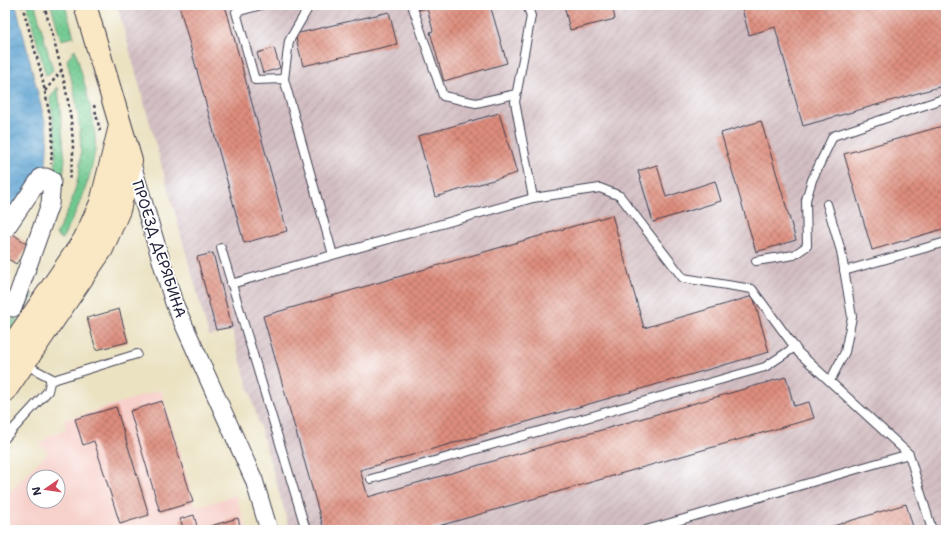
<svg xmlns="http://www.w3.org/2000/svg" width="951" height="535" viewBox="0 0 951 535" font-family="'Shantell Sans',sans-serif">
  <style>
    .built { fill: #f7d0cb; fill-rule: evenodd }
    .industrial { fill: url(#industrial-furrows) }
    .grass { fill: url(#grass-dots); stroke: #4a7666 }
    .water { fill: url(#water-waves); stroke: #3e6286 }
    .building { fill: url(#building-cross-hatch) }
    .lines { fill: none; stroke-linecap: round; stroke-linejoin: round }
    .lane-casing { stroke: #403f4f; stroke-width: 10 }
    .street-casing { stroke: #403f4f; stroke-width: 19 }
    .secondary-casing { stroke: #403f4f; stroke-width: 24 }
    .path { stroke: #403f4f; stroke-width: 2.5; stroke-dasharray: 3 3; stroke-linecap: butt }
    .lane { stroke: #fff; stroke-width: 8 }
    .street { stroke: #fff; stroke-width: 17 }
    .secondary { stroke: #fae7c3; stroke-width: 22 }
    .labels { text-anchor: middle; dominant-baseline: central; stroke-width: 3.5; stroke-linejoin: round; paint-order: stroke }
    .street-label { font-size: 15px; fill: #22223b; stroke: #fff }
  </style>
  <defs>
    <pattern id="industrial-furrows" width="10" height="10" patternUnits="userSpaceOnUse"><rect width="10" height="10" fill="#d2bec2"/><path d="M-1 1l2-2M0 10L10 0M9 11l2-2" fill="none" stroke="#b4a3a8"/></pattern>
    <pattern id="grass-dots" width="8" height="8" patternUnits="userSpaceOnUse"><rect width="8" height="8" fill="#72ca90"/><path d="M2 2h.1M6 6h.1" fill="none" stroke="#62ad7d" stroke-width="1.8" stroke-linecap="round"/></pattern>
    <pattern id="water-waves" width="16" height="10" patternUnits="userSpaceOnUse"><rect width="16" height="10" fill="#5aa1d0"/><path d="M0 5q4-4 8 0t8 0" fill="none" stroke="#4a83aa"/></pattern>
    <pattern id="building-cross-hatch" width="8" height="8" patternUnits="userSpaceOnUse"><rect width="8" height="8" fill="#de8d7d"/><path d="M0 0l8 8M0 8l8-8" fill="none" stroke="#b47368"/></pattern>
  </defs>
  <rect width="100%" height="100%" fill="#fff"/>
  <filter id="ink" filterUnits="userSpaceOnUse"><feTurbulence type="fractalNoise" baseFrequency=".025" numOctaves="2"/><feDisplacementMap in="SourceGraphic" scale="8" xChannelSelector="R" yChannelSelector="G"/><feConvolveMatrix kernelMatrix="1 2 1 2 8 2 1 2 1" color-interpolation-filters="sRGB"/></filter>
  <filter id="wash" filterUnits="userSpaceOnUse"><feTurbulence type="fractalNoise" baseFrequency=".012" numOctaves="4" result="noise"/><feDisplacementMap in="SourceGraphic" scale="16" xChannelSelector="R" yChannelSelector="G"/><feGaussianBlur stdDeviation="0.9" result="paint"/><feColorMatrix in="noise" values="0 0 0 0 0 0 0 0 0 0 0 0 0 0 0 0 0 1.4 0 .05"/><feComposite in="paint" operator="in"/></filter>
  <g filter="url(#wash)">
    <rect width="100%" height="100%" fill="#ebe2c2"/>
    <path class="built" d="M161 390 196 507 236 495 247 530H11L5 509V497L48 452 40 445 50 435 67 430 64 420ZM34 477H58V501H34Z"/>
    <path class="industrial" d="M117 5H946V530H290L232 331 209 336Z"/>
    <path class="grass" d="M27 5H35L53 70 46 76Z
      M51 5H65L74 37 61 40Z
      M75 49C82 76 98 125 95 151 90 183 77 211 62 239L56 235C62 222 70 208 74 193 88 151 77 103 67 60Z
      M58 87 65 160 62 184 54 201 56 142 50 98Z
      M31 293 34 295 5 339V331Z"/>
    <path class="water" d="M5 5H16L48 134 46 166 41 177 5 230Z"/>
    <g id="blocks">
      <path class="building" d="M179 5H225L287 231 244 243Z
        M418 5H490L507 63 444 81 430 32 433 31 427 8 419 10Z
        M564 5H612L615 19 570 30Z
        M741 5H946V85L803 126 775 27 749 35Z
        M389 12 397 44 303 66 295 34Z
        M274 48 280 68 263 73 257 53Z
        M499 113 517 173 435 197 418 136Z
        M761 121 796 240 756 252 721 133Z
        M946 125V203H944L946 212V228L872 250 844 154Z
        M657 165 666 197 715 181 721 201 653 222 638 171Z
        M612 215 644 328 753 296 769 352 360 470 368 497 786 377 794 406 809 402 814 418 425 530H324L263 316Z
        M12 233 29 246 16 264 5 257V242Z
        M213 253 232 327 216 330 197 257Z
        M119 309 128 342 96 350 87 318Z
        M162 401 193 502 160 512 130 411Z
        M116 407 149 515 120 524 94 441 83 445 75 419Z
        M906 504 914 530H820Z
        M194 515 198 530H184L180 519Z
        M238 518 241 530H201L200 529Z"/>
    </g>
  </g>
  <g filter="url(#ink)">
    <use href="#blocks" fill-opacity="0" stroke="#403f4f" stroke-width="1"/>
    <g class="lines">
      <g class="lane-casing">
        <path id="lane" d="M261 5 236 12 255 80 284 79
          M305 5 307 10 289 41 284 79 333 255
          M412 5 443 96 476 103 516 94
          M527 5 531 16 515 102 533 198
          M827 204 841 251 852 317 845 352 830 381
          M221 248 306 530
          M756 261 794 255 807 246 806 200 812 180 833 136 946 98
          M844 271 946 242
          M231 284 533 198 600 188 620 196 683 278 752 289 799 353 909 454 932 530
          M50 381 137 354
          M5 438 48 391 51 378 24 364
          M371 479 765 367 795 347
          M646 530 909 454
          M941 530 946 529"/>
      </g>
      <g class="street-casing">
        <path id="street" d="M131 161 174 303 254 480 269 530
          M5 230 41 177H46L52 180 50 204 13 308 5 303"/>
      </g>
      <g class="secondary-casing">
        <path id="secondary" d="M5 356 84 240 101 203 120 126
          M5 391 102 249 119 210 131 161 85 5"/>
      </g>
      <path class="path" d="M22 5 41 72 53 132 51 164
        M44 5C57 53 73 103 73 153 73 162 70 172 69 181
        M45 91 61 71
        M94 105 100 131"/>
      <use href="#lane" class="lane"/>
      <use href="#street" class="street"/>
      <use href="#secondary" class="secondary"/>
    </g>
  </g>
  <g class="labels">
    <g class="street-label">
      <text transform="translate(159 249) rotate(72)">ПРОЕЗД ДЕРЯБИНА</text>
    </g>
  </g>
  <rect width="951" height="535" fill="none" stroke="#fff" stroke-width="20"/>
  <g transform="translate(46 489) rotate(257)"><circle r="19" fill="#ffffff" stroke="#a7a7b1"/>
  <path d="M0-3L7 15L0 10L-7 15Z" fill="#d1495b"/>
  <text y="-6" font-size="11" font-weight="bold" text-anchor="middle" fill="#22223b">N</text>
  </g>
</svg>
